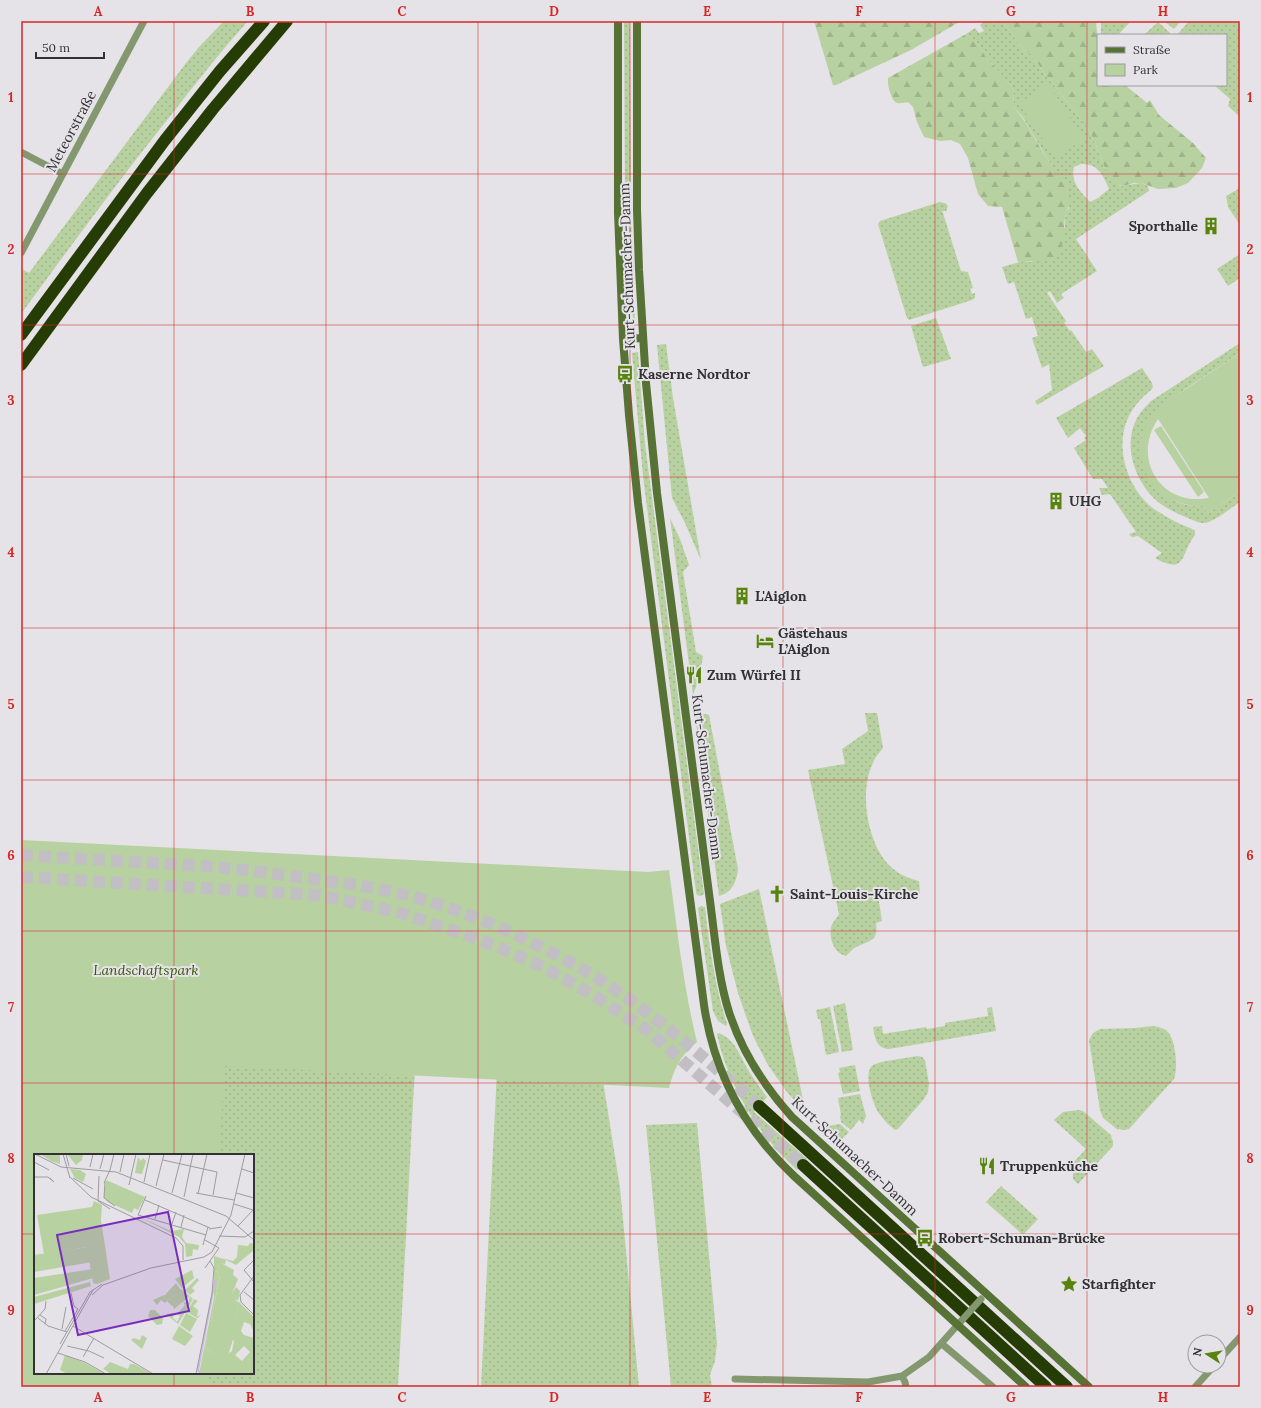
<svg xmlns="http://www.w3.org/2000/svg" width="1261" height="1408" viewBox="0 0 1261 1408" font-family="Lora,serif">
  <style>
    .grass { fill: url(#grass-dots); fill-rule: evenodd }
    .forest { fill: url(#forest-firs) }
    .park { fill: #b8d1a0; fill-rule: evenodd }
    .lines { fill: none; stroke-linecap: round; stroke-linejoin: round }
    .highway-tunnel { stroke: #c1bfc3; stroke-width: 12; stroke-dasharray: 12 6; stroke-linecap: butt }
    .street { stroke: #849870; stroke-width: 7 }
    .secondary { stroke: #567235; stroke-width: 8 }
    .highway { stroke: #263c05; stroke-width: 12 }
    .street-bridge { stroke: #849870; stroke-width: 7 }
    .grid { fill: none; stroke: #d62828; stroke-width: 1; stroke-opacity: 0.55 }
    .labels { text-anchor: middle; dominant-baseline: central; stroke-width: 4; stroke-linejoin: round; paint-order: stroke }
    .street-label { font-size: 14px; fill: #323133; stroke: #e5e3e7 }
    .poi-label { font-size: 14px; font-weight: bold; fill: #323133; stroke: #e5e3e7; text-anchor: start }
    .park-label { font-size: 14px; font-style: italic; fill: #395606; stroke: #e5e3e7 }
    .inset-river { fill: none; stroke: #d1b4e8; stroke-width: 2 }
    .inset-road { fill: none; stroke: #9d9c9f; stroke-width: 1 }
    .view { fill: #7b2cbf; fill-opacity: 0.15; stroke: #7b2cbf; stroke-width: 2 }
    .inset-edge { fill: none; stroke: #323133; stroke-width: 2 }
    .neatline { fill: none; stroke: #d62828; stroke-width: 1.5 }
    .grid-label { font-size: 13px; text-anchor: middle; font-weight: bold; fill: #d62828 }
  </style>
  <defs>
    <pattern id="grass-dots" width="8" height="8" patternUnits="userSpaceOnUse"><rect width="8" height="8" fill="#b8d1a0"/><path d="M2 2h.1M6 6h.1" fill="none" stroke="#9fb48a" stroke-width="1.8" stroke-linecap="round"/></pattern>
    <pattern id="forest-firs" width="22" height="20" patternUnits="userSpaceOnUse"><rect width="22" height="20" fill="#b8d1a0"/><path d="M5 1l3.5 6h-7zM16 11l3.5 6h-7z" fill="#9fb48a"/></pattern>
  </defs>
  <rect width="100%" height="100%" fill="#e5e3e7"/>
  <path class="grass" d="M224 21H248C221 51 196 83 171 115 119 180 70 247 21 314L22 269 29 273 186 63 199 47Z
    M624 21H629L630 28 631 212 635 326 633 324 628 212 625 194Z
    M985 21H993L994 23 997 21H1002L1024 50 1031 54 1046 75 1090 131 1105 168 1120 186 1141 183 1148 186 1149 191 1076 239 1097 271 1061 294 1064 298 1057 303 1050 291 1047 293 1066 321 1064 323 1070 331 1071 330 1086 352 1092 349 1104 366 1037 405 1035 401 1052 390 1049 364 1042 368 1032 338 1038 336 1032 317 1026 319 1014 282 1008 284 1002 267 1023 261 1032 262 1065 227V219L1066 212 1069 208 1067 186 1047 158 1022 116 1013 107 1014 92 1011 85 987 59 979 45 966 34 975 28 979 33 984 31 980 25ZM1081 164C1098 163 1103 175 1109 189L1098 198 1090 202C1080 192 1070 181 1074 167Z
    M1101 21H1131L1118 35H1101Z
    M1164 21H1181L1174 29Z
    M1189 21H1235L1240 25V117L1228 106 1230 99 1214 85H1226V35H1177Z
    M1158 22 1170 33 1169 35H1144Z
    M1240 188V225L1228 207 1226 196Z
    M940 202 945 203 948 206 946 211H942L943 213 961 271 968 272 973 288 970 289 972 294 975 293V298L972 300 909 320 907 318 878 224 880 221Z
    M1240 254V278L1228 286 1217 269Z
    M936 318 951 359 923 367 911 326Z
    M1240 343V353L1164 403C1157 409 1152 414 1148 422 1126 462 1159 509 1203 506L1208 513 1240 492V502C1232 507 1212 524 1203 523 1197 523 1189 518 1183 516 1174 512 1164 507 1157 501 1135 482 1123 446 1136 420 1140 412 1145 407 1151 401Z
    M666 344 673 398 701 560 685 523 672 498 657 345Z
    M638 352 645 444 704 894 701 896 697 895 696 892 643 476 632 353Z
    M1142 368 1152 383 1153 387C1150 392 1146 394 1142 398 1136 404 1131 411 1128 418 1114 448 1128 490 1154 509 1162 514 1170 519 1178 523 1184 526 1190 527 1195 531V535C1180 554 1187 576 1155 558L1162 553 1138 536 1132 537 1129 534 1136 532 1110 494 1102 495 1099 488H1108L1102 479H1093L1074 448 1086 440 1084 438 1086 436 1080 428 1068 438 1056 418Z
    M670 518 680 539 689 565 683 572 696 652 703 656 699 679 693 695Z
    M865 713H877L883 748C880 752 875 757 873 763 859 791 867 840 887 863 896 873 906 878 919 881L920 894 886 900 885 894 878 895 882 921 876 923C879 944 867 940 853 949 851 951 848 954 846 956 834 953 829 939 831 927 832 923 837 918 839 914L808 770 845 764 842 749 868 731Z
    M705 714 709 715 738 869C737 881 732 893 719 896L695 715Z
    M759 889 805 1109 810 1118 787 1092 768 1065 753 1036 738 993 726 946 720 904Z
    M701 906 705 907C709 946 715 986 727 1024L726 1026 718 1021 713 1011 698 908Z
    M845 1003 853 1050 842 1052 833 1006Z
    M830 1007 839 1052 826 1055 820 1019H818L816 1010Z
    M992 1007 996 1031 889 1049C876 1048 875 1038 873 1027L882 1026 883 1034 926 1027 927 1029 945 1026V1023L988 1016 987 1008Z
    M1153 1026C1159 1027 1164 1028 1168 1032 1176 1041 1178 1069 1174 1079L1129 1129 1124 1130 1119 1129 1118 1130 1103 1118 1100 1110 1089 1040 1093 1033 1100 1029 1134 1028Z
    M718 1033C734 1038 740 1055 747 1068 753 1078 760 1088 767 1097L754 1112 807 1159 797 1170C758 1134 728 1086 717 1034Z
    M416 1047 398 1387H201L202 1373H253V1155H213L218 1060Z
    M498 1052 603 1081 620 1188 639 1387H481Z
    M917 1056 922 1057 925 1060 929 1084 928 1092 924 1099 898 1129 895 1130C888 1125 883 1119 878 1112 873 1104 863 1073 872 1066 877 1061 908 1058 917 1056Z
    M855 1065 860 1091 843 1094 838 1073 840 1072 839 1068Z
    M860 1094 866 1116 863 1124 859 1120 851 1130 841 1122 840 1116 841 1115 838 1098Z
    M1079 1110 1083 1111 1112 1136 1111 1137 1113 1141V1146L1078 1184 1073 1179V1173L1075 1170 1070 1166 1086 1149 1054 1120 1063 1112Z
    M697 1123 717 1343 715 1361 710 1375 712 1387H671L646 1125Z
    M840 1124 849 1132 841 1140 826 1126Z
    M1001 1186 1038 1219 1023 1235 986 1202Z"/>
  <path class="forest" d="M814 21H961L911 50 836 85H833Z
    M1002 21H1096L1098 45V85H1125L1147 103 1150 100 1159 115 1193 143 1206 158 1202 168 1188 183 1176 188 1158 189 1141 183H1134L1123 186 1116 184 1109 178 1090 131 1046 75 1031 54 1024 50Z
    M966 34 979 45 987 59 1011 85 1014 92 1013 107C1028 122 1035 141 1047 158 1055 170 1066 180 1070 194 1073 202 1066 210 1065 217 1063 229 1066 250 1054 257 1043 264 1029 260 1018 262L1002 207 988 206 978 194 968 158 960 144 951 140 940 141 924 137 917 122 913 107 908 102C905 102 900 104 897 103 891 101 887 83 888 78Z"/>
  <path class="park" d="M1048 84 1084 139 1055 158 1019 103Z
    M1240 353V492L1208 513 1203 506C1183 507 1165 499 1152 483 1136 463 1137 432 1154 412 1162 402 1175 396 1186 389 1204 377 1222 365 1240 353ZM1158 419 1209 498C1161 507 1131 459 1158 419Z
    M1161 426 1204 492 1198 497 1154 430Z
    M21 840 648 872 669 870C677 927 683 985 697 1042 680 1056 675 1067 669 1088L224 1066 220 1155H35V1373H209L208 1387H21Z"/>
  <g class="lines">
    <path class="highway-tunnel" d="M21 855C89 860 158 862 226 868 250 870 275 874 298 877 335 882 371 886 406 895 465 910 524 936 577 966 644 1004 701 1055 759 1106
      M21 877 319 895 401 913 481 940 544 967 598 998 647 1030 803 1165"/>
    <path class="street" d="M21 152 63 174
      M21 253 144 21
      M942 1344 993 1387
      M1219 1360 1240 1337
      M902 1376 905 1382 906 1387
      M735 1379 868 1382 902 1376 929 1357 963 1319
      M1195 1387 1214 1366"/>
    <path class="secondary" d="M618 21V212L623 339 629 415 638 503 704 1005C714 1072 745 1130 794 1176L1026 1387
      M637 21V209L639 270 646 383 657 493 710 901C715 938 718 977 729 1012 742 1052 764 1086 792 1117L1089 1387
      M623 339 642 338"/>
    <path class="highway" d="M21 335 165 140 220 71 264 21
      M21 365 147 193 213 109 287 21
      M759 1106 1067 1387
      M803 1165 1046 1387"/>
    <path class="street-bridge" d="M963 1319 981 1299"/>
  </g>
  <path class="grid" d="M174 21V1155M326 21V1387M478 21V1387M630 21V1387M783 21V1387M935 21V1387M1087 21V1387M21 174H1240M21 325H1240M21 477H1240M21 628H1240M21 780H1240M21 931H1240M21 1083H1240M21 1234H35M253 1234H1240M174 1373V1387"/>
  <defs>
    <g id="building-bare" transform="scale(1.38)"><path d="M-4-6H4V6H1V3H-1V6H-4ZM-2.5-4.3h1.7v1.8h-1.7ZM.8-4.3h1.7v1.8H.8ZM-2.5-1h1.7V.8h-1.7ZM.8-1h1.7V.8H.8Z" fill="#58830d" stroke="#e5e3e7" stroke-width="2.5" paint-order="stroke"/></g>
    <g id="bus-bare" transform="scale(1.38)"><path d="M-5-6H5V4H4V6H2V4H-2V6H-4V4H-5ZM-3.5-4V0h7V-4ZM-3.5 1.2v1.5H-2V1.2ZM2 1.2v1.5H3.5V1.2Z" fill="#58830d" stroke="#e5e3e7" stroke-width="2.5" paint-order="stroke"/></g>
    <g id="hotel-bare" transform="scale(1.38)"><path d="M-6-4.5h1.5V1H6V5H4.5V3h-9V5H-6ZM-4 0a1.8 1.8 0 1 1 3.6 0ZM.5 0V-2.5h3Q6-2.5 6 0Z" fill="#58830d" stroke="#e5e3e7" stroke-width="2.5" paint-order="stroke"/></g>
    <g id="restaurant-bare" transform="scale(1.38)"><path d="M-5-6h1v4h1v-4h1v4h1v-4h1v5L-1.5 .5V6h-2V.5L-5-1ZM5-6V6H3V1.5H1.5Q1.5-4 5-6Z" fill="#58830d" stroke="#e5e3e7" stroke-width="2.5" paint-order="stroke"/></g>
    <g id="church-bare" transform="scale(1.38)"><path d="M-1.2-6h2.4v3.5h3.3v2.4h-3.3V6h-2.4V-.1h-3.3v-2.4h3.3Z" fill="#58830d" stroke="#e5e3e7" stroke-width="2.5" paint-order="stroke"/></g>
    <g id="sight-bare" transform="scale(1.38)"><path d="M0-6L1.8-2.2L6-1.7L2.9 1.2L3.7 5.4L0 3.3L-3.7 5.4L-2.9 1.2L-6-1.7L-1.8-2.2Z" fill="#58830d" stroke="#e5e3e7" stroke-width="2.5" paint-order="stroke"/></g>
  </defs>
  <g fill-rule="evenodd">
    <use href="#building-bare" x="1211" y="226"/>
    <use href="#bus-bare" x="625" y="374"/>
    <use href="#building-bare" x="1056" y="501"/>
    <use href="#building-bare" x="742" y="596"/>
    <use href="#hotel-bare" x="765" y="641"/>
    <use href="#restaurant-bare" x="694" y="675"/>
    <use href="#church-bare" x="777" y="894"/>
    <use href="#restaurant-bare" x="987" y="1166"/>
    <use href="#bus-bare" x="925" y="1238"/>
    <use href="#sight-bare" x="1069" y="1284"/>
  </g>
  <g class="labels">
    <g class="street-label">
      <text transform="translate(71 131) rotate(-62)">Meteorstraße</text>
      <text transform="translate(627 266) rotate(-92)">Kurt-Schumacher-Damm</text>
      <text transform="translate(707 777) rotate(83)">Kurt-Schumacher-Damm</text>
      <text transform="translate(855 1156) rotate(43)">Kurt-Schumacher-Damm</text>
    </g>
    <g class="poi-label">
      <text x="1198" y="226" text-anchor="end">Sporthalle</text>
      <text x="638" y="374">Kaserne Nordtor</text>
      <text x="1069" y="501">UHG</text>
      <text x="755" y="596">L'Aiglon</text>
      <text x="778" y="633">Gästehaus<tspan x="778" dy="16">L’Aiglon</tspan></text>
      <text x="707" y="675">Zum Würfel II</text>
      <text x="790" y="894">Saint-Louis-Kirche</text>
      <text x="1000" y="1166">Truppenküche</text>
      <text x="938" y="1238">Robert-Schuman-Brücke</text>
      <text x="1082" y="1284">Starfighter</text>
    </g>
    <g class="park-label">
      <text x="146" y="970">Landschaftspark</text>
    </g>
  </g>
  <g transform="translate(34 1154)">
    <rect width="220" height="220" fill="#e5e3e7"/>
    <path d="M104 3 107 7 109 4 112 7 108 20 101 19ZM101 61 137 77 150 75 148 83 152 89 165 91 164 96 159 95 158 102 152 103 151 90 145 83ZM54 93 58 108 0 118V101ZM59 115V124L0 141V124ZM56 128 57 132 0 150V143ZM147 135 149 137 138 152 133 147 131 149 127 146 123 151 119 146 130 141 131 145 136 146ZM156 142 159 145 144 170 132 160 140 159 139 164 143 168 146 162 143 160 151 151 149 148 154 149ZM160 145 164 147 159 152 164 156 163 163 167 160 164 164H163L153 158ZM152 159 163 165 156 178 146 171ZM145 172 159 182 151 192 138 185ZM108 181 113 184 108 195 97 186 100 184 106 186Z" fill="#b8d1a0"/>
    <path d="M158 116 160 124 148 134 141 125ZM163 124 165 126 158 134 161 137 156 141 151 136ZM142 129 147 136 136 146 131 145 130 142ZM149 137 156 142 140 155 138 149ZM31 201 51 209 71 220H33L26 216Z" fill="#b8d1a0"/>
    <path d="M33 0H49L48 6 42 11ZM72 26 111 43 104 56 100 54 98 59 74 48 70 43ZM60 47 68 51 67 66 76 125 63 130 59 129 53 93 10 100 3 61 58 53ZM180 102 192 106 191 110 185 109 183 120 186 121 177 166 200 170 205 148 198 140 202 133 206 137 204 147 220 163V178L216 170 210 168 207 177 210 181 220 184V220H165L180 143ZM175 178 196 182 200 187 198 197 194 200 176 201 177 196 171 195ZM210 192 216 198 208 207 201 201ZM116 156H121L129 164 128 170 123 171 114 162Z" fill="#b8d1a0" fill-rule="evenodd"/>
    <path d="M6 0H26V10L17 7ZM36 15 46 16 52 20 49 28 41 24ZM216 89 220 90V96L202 111 188 104 199 107 203 103 204 91 214 92ZM185 108 200 116 199 121 204 125 198 140 203 142 202 147 205 148 200 171 177 166 186 122 183 121ZM175 177 200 182 193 205 176 201 177 196 171 195ZM76 208 94 215 96 210H100L118 220H77L69 215Z" fill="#b8d1a0"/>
    <path class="inset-river" d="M167 220 164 216 181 126"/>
    <path class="inset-road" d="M1 0 27 13 82 18 192 62 220 86M29 0 36 24M32 0 35 12M129 6 183 18 179 41M0 8 15 16M56 13 59 0M66 15 70 0M208 15 220 19M76 16 80 0M86 18 90 0M35 22 57 43 142 84 149 92V106M65 22 64 47 76 55M0 23H14L20 28 16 24M39 24 59 35M71 28 70 44 81 52M110 28 116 0M70 29 76 16M95 31 102 0M122 32 130 0M138 39 148 0M162 39 200 46M202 39 220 44M164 40 173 0M112 42 104 61 172 81M150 43 159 0M111 46 176 74M200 50 219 56M121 65 125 51M138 70 142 58M204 72 220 55M147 73 150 61M175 75 188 73M185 82 211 83 220 77M171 86 185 94 171 114M169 91 174 73M220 106 210 116 220 128M220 122 206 141 207 148 220 161M210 138 220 146M37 139 40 152 44 155M58 141 69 131 117 114 170 103 178 98 197 61 211 0M6 161 12 165 11 170M4 164 14 172 33 178M1 166 11 155 12 147M39 172 119 220M28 175 32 153M31 177 44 155M26 190 56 138 68 130M33 192 55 197 70 204M24 199 51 208 72 220M49 203 60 184M12 220 59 136M162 220 178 140 180 114 176 107"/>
    <path class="view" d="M134 58 155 157 44 181 23 81Z"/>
    <rect width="220" height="220" class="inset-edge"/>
  </g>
  <rect width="1261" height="1408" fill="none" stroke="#e5e3e7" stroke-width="44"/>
  <rect x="1097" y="34" width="130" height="52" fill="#e5e3e7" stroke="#9d9c9f"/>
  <rect x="1105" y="47" width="20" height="6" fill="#567235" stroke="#9d9c9f"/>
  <text x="1133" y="54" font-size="12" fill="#323133">Straße</text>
  <rect x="1105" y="64" width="20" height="12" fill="#b8d1a0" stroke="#9d9c9f"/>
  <text x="1133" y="74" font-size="12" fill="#323133">Park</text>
  <g transform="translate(1207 1354) rotate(282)"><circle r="19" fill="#e5e3e7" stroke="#9d9c9f"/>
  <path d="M0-3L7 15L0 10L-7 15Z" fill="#58830d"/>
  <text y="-6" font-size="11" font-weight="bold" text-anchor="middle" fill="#323133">N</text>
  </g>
  <path d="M36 52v6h68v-6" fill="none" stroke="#323133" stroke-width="2"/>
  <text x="42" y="52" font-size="12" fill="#323133" stroke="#e5e3e7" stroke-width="3" paint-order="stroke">50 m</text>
  <rect x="22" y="22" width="1217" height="1364" class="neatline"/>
  <g class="grid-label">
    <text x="98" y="16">A</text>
    <text x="250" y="16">B</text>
    <text x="402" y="16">C</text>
    <text x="554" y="16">D</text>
    <text x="707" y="16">E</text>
    <text x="859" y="16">F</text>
    <text x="1011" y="16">G</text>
    <text x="1163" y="16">H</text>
    <text x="11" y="102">1</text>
    <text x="1250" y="102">1</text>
    <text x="11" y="254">2</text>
    <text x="1250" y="254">2</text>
    <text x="11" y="405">3</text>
    <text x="1250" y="405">3</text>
    <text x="11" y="557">4</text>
    <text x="1250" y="557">4</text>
    <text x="11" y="709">5</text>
    <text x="1250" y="709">5</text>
    <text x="11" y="860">6</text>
    <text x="1250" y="860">6</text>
    <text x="11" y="1012">7</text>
    <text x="1250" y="1012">7</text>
    <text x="11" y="1163">8</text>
    <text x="1250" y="1163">8</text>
    <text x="11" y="1315">9</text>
    <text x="1250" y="1315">9</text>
    <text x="98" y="1402">A</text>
    <text x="250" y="1402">B</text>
    <text x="402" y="1402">C</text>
    <text x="554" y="1402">D</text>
    <text x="707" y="1402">E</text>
    <text x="859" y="1402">F</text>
    <text x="1011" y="1402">G</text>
    <text x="1163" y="1402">H</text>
  </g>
</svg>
